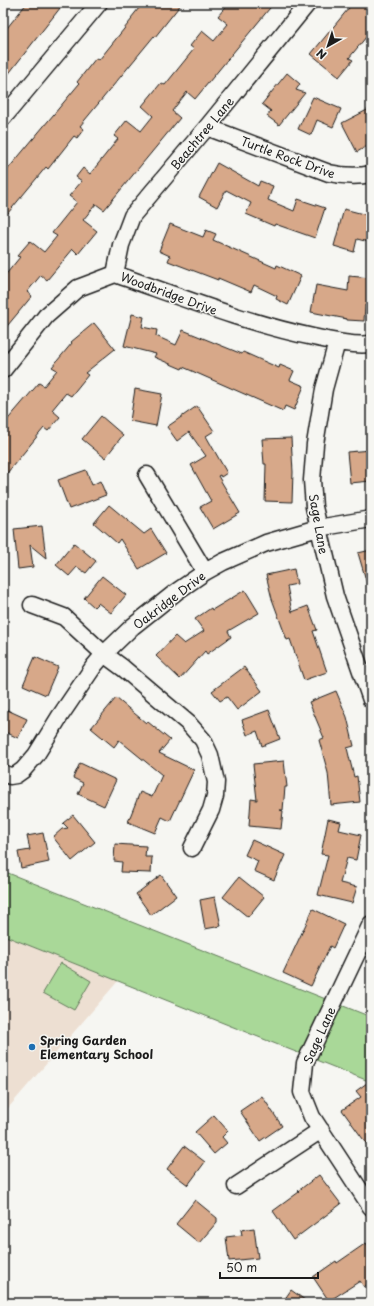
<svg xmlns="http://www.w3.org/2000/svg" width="374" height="1306" viewBox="0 0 374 1306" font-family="'Playpen Sans',sans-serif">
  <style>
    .built { fill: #eddfd2 }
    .green { fill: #a9d898; stroke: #627a5a }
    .building { fill: #d7a889; stroke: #1c1c1c }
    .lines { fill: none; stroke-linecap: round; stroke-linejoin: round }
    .minor-casing { stroke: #1c1c1c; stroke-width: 19 }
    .minor { stroke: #f6f6f2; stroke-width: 16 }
    .poi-dot { fill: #1f6fb2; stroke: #f6f6f2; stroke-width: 1.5 }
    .labels { text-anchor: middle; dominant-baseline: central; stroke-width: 3; stroke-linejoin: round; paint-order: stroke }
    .street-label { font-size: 12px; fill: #1c1c1c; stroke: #f6f6f2 }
    .poi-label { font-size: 12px; font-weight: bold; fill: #1c1c1c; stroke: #f6f6f2; text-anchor: start }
  </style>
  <rect width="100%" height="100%" fill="#f6f6f2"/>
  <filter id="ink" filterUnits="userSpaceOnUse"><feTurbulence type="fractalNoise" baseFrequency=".025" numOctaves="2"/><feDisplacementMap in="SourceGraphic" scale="8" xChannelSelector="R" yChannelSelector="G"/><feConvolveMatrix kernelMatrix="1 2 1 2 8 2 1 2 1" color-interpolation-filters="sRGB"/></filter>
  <g filter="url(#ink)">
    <path class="built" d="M3 935 118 981 3 1114Z"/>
    <path class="green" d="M3 871 371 1017V1082L3 935Z
      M61 963 91 981 74 1010 43 993Z"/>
    <path class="building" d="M27 3H64L3 81V33Z
      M143 3H182L155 37 154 36 80 126 84 129 77 138 74 136 48 169 46 167 3 219V175L79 84 77 82 96 58 99 60 132 19 131 18Z
      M229 3H274L195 99 187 92 172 111 180 118 104 210 96 204 83 220 97 231 78 254 73 249 47 280 41 275 27 292 32 296 3 331V278L20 257 17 256 30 241 44 252 57 236 52 233 77 202 69 196 82 181 76 177 83 168 90 174 118 139 114 136 127 120 141 131 153 116 142 106 161 83 165 85 194 49 190 46 202 31 214 41 228 24 218 16Z
      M353 3H364L371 9V31L349 58 353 60 339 77 311 54Z
      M287 73 300 84 296 90 305 93 279 125 267 116 271 111 262 104Z
      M313 97 341 109 333 127 317 120 311 135 298 129Z
      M371 108V144L357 152 342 123Z
      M217 163 258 186 260 181 273 186 268 200 294 211 298 199 325 208 315 238 275 224 274 226 246 214 251 203 226 190 217 207 199 197Z
      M344 209 371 216V233L369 242 357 239 354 252 334 246Z
      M170 224 203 237 206 230 216 234 213 240 276 268 277 265 301 276 288 305 276 299 277 296 254 285 251 292 218 278V280L168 261 170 256 159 251Z
      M349 276 371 278V305H365L364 321 347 320V319L311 312 316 285 348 291Z
      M132 314 144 317 142 327 157 330 156 336 176 345 183 330 242 354 243 352 279 368 280 365 294 371 290 380 304 386 294 410 285 406 283 411 183 367 182 369 154 357 156 354 124 346Z
      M94 323 115 349 85 373 88 375 71 396 66 393 52 410 60 417 48 431 44 428 3 478V425L39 383 44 386 57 370 52 367 72 343 71 342Z
      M135 389 162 394 156 426 130 421Z
      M197 406 214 431 206 436 227 473 221 477 220 475 218 476 240 513 213 529 200 507 211 501 191 465 206 456 189 432 177 441 167 427Z
      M101 416 123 435 105 458 82 439Z
      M291 438 293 472 292 502 265 501 266 464H264L262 439Z
      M371 450V481L350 483 347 452Z
      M86 470 92 485 100 481 106 495 69 509 58 480Z
      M109 505 144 534 151 529 166 553 139 569 120 539 117 543 94 523Z
      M42 526 46 558 30 545 33 567 18 569 14 529Z
      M74 543 96 561 86 573 77 567 69 576 56 565Z
      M371 550V586L368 587 358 553Z
      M294 569 297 584 287 586 292 612 308 606 317 630 313 631 327 672 304 680 290 639 287 640 272 599 266 575Z
      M102 576 126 595 111 613 98 603 94 607 84 598Z
      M245 590 259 613 228 631 231 637 207 654 205 651 180 679 156 656 175 636 184 644 204 631 195 619 211 608 212 610Z
      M35 657 58 667 46 695 23 685Z
      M244 667 262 691 237 710 227 697 220 701 212 691Z
      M336 691 347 717 354 746 347 748 354 777 357 776 360 802 331 805 328 773 319 740 324 738 309 702Z
      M116 698 146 723 148 722 170 740 159 753 194 770 170 821 162 817 155 833 128 822 140 792 152 797 162 775 119 740 114 747 91 728Z
      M3 708 27 719 18 738 3 731Z
      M269 710 280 739 262 746 257 731 247 735 242 720Z
      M284 761 287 787H285L283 810H280L283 811 281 829 249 826 251 799 257 800 253 764Z
      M80 763 116 780 104 806 78 794 83 783 73 778Z
      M73 815 95 842 72 861 53 837 62 829 68 828 63 823Z
      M328 819 341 822 339 830 361 835 356 860 347 858 340 883 357 887 352 903 318 895 328 855 321 854Z
      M43 833 49 862 21 868 18 852 30 850 27 836Z
      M252 840 285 855 274 880 254 871 258 861 245 855Z
      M115 844 146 846 145 857H152L151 873 121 872 122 862 114 861Z
      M161 875 176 896 151 915 136 894Z
      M239 877 264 897 248 917 223 897Z
      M215 897 221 926 205 929 200 900Z
      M313 909 344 924 333 948 330 946 311 986 283 973Z
      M371 1080V1150L342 1110 361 1097 356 1091Z
      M262 1096 282 1126 260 1141 240 1111Z
      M214 1115 228 1131 222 1137 227 1143 214 1154 195 1132Z
      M184 1146 205 1162 188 1185 167 1169Z
      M319 1175 341 1204 293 1240 273 1211 299 1192 298 1191Z
      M195 1200 217 1218V1222L199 1243 176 1224Z
      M254 1228 258 1258 229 1261 226 1237 242 1235 241 1230Z
      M366 1243 371 1250V1282L364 1287 360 1281 329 1301 313 1277 336 1261 337 1263Z
      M291 1290 309 1303H282Z"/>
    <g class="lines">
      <g class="minor-casing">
        <path id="minor" d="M3 118 99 3
          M207 127 329 173C343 176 357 177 371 174
          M115 274 121 245 132 216 207 127 308 3
          M337 342 324 389 315 444 312 480 314 507 335 596 371 700
          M3 370 46 316 78 288 115 274C181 297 246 323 313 337 332 341 352 346 371 344
          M147 475 205 572
          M32 605 64 617 104 654 123 668 188 723 203 740 210 755 216 782 215 796 211 810 192 848
          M3 773 10 776 16 775 23 770 36 755 60 716 94 666 104 654 132 627 176 592 205 572 223 562 266 543 318 528 371 519
          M371 924 305 1063 302 1092 312 1117 371 1207
          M236 1186 321 1130"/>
      </g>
      <use href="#minor" class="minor"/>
    </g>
  </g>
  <circle class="poi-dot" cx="32" cy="1047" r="4"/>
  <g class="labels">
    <g class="street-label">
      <text transform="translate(202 133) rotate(-50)">Beachtree Lane</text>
      <text transform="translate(288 157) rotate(20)">Turtle Rock Drive</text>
      <text transform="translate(169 293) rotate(20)">Woodbridge Drive</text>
      <text transform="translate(319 524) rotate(80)">Sage Lane</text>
      <text transform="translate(169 600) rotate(-37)">Oakridge Drive</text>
      <text transform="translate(319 1035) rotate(-66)">Sage Lane</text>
    </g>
    <g class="poi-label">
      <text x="40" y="1040">Spring Garden<tspan x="40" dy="14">Elementary School</tspan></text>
    </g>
  </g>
  <rect width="374" height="1306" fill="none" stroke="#f6f6f2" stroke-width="16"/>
  <rect x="8" y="8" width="358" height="1290" fill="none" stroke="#1c1c1c" stroke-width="1.5" filter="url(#ink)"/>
  <g transform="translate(328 46) rotate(219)" stroke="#f6f6f2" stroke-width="3" paint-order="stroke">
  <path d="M0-3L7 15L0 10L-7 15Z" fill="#1c1c1c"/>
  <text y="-6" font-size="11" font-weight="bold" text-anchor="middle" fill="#1c1c1c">N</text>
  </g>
  <path d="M220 1272v6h98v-6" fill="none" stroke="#1c1c1c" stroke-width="2"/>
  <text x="226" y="1272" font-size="12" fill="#1c1c1c" stroke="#f6f6f2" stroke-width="3" paint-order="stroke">50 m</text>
</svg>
